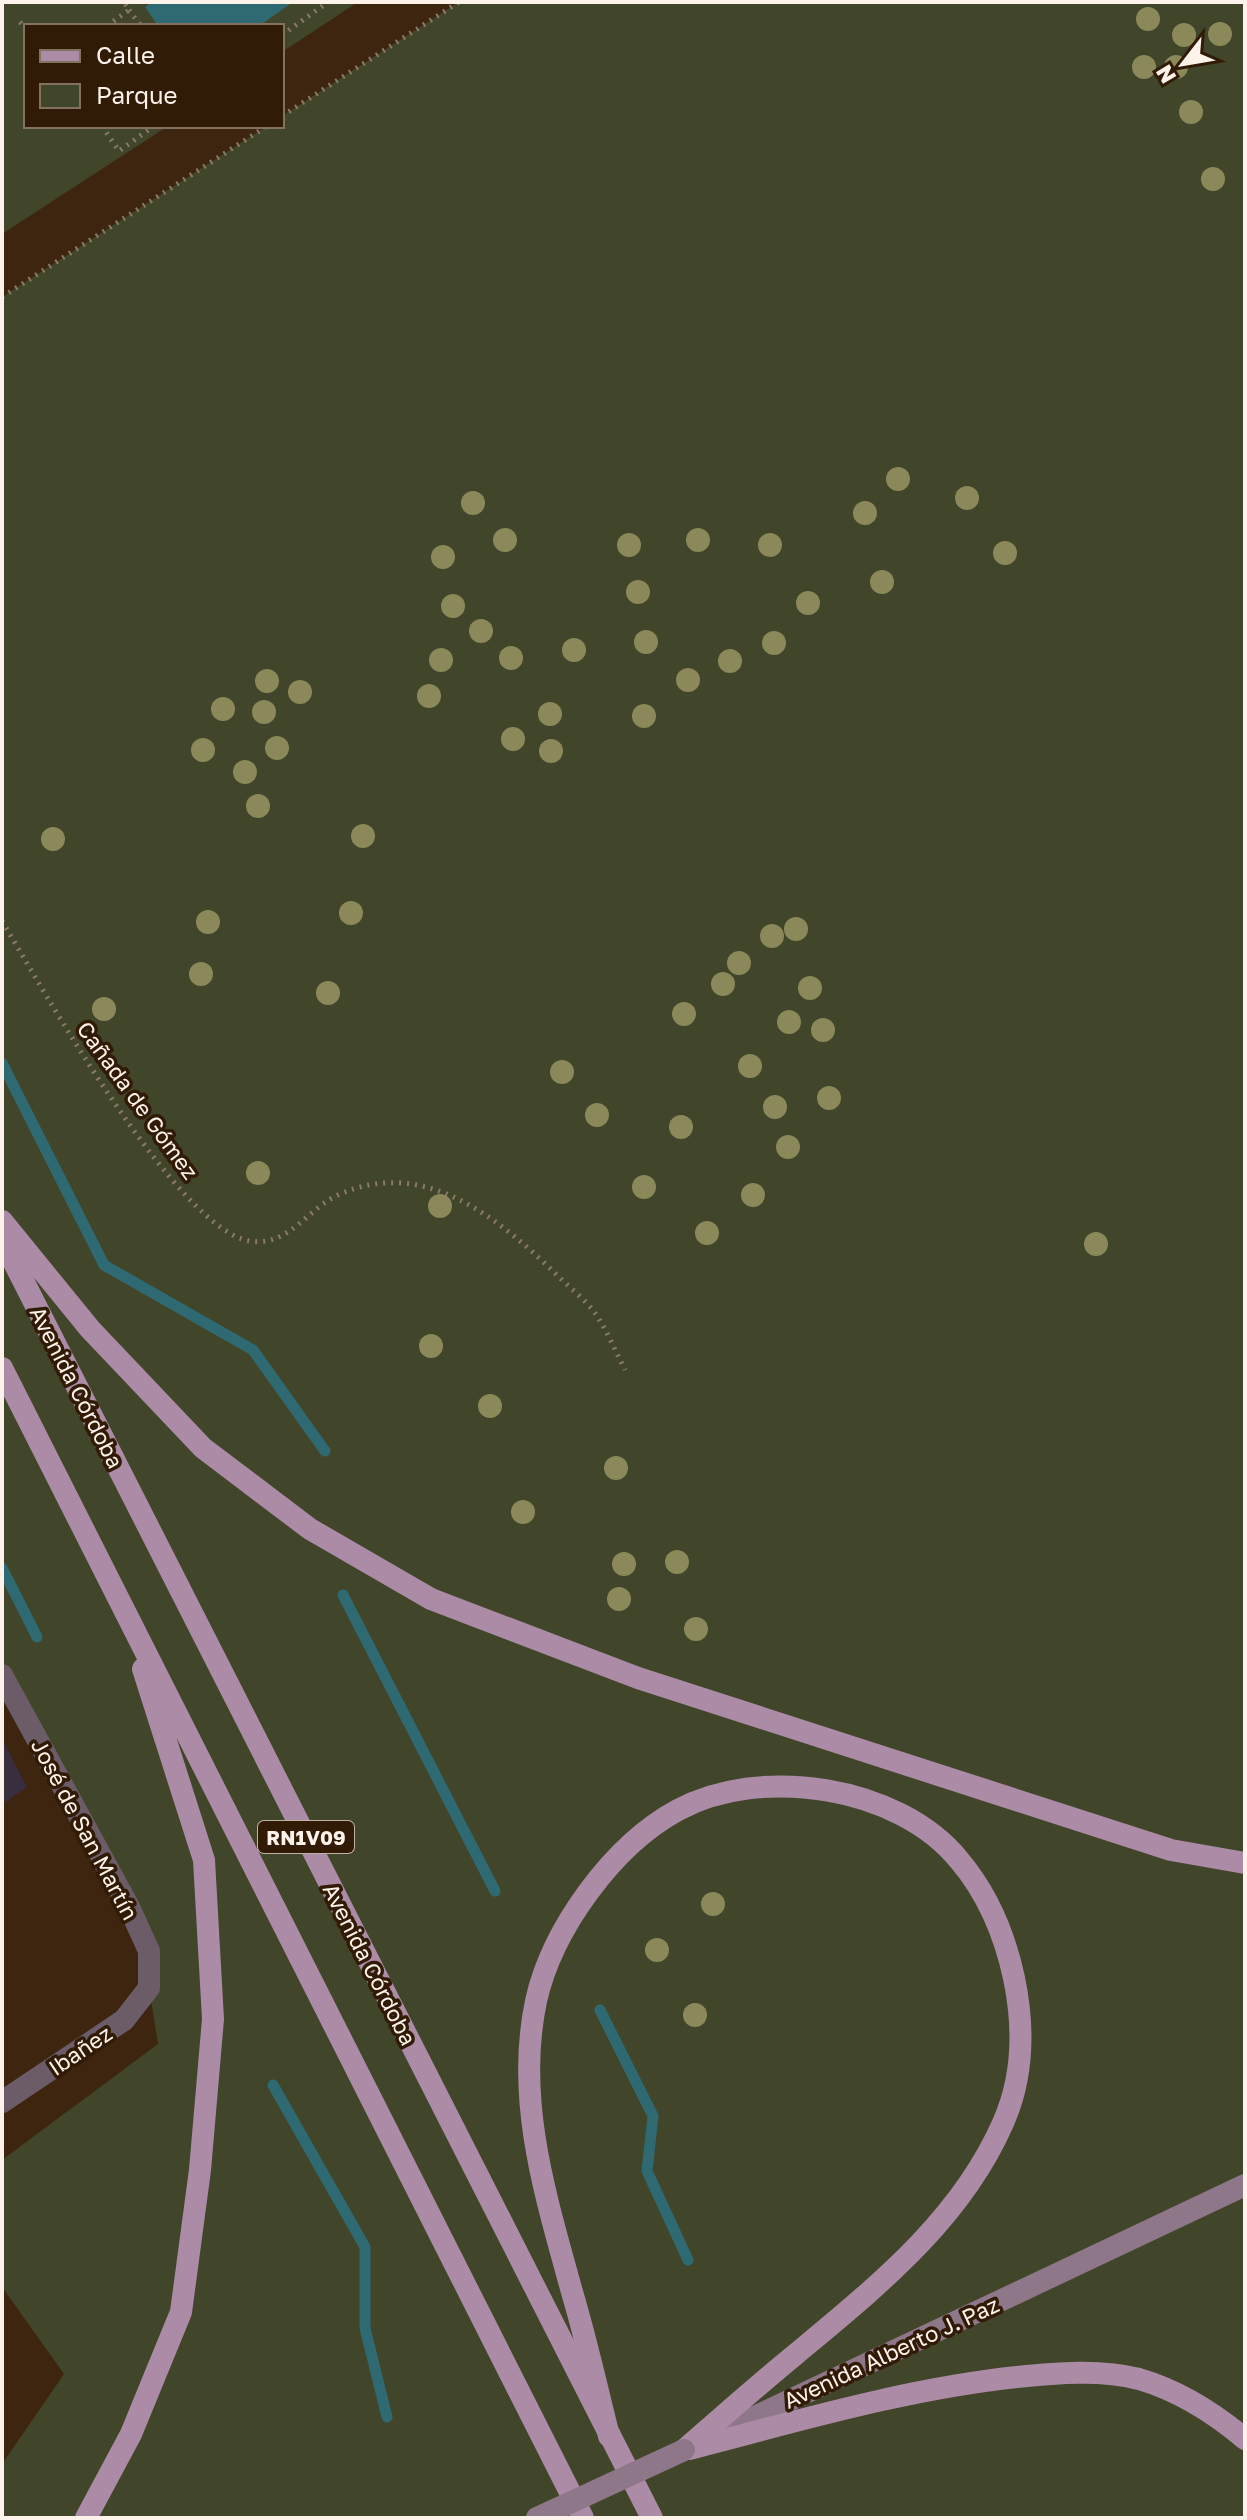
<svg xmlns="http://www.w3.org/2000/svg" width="1247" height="2520" viewBox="0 0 1247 2520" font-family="'Golos Text',sans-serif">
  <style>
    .commercial { fill: #382e3d }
    .green { fill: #41462b }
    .water { fill: #2f6972 }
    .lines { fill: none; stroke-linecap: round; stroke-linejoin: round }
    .stream { stroke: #2f6972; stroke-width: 11 }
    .path { stroke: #8b7969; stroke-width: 5; stroke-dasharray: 2 6; stroke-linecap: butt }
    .minor { stroke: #6b5c68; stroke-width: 22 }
    .secondary { stroke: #8f778a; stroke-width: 22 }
    .primary { stroke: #ab8ba5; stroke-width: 22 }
    .secondary-bridge { stroke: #8f778a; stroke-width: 22 }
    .tree { fill: #8b8859 }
    .labels { text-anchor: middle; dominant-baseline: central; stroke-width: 7; stroke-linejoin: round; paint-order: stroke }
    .shield { fill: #321b06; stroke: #c0b2a6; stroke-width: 2 }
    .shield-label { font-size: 20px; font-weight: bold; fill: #fdf3eb }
    .street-label { font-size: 22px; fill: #fdf3eb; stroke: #321b06 }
  </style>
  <rect width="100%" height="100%" fill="#3d2510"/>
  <path class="commercial" d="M2 1739 27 1787 2 1804Z"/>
  <path class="green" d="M2 2H358L282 52V26H26V126H168L2 234Z
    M459 2H1245V2518H2V2464L64 2374 2 2287V2160L158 2044 149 1988V1951L2 1675V297L267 126H282V116Z"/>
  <path class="water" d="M152 2H293L259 26H158L145 7Z"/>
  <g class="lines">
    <path class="stream" d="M2 1063 104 1265 253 1350 325 1451
      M2 1568 37 1637
      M343 1595 495 1891
      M600 2010 653 2116 647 2171 688 2260
      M273 2085 365 2247V2328L387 2417"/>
    <path class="path" d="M129 10 141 26
      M20 22 26 29
      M107 26 129 10 124 2
      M282 35 328 2
      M282 116 459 2
      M102 126 119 151 154 126
      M2 297 267 126
      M2 921C41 986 178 1231 250 1241 289 1247 307 1209 338 1195 423 1156 497 1217 555 1273 568 1287 587 1300 597 1316 608 1333 616 1352 625 1370"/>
    <path class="minor" d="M2 1675 129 1907 149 1951V1988L124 2020 2 2102"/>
    <path class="secondary" d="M710 2438 1245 2185"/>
    <path class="primary" d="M2 1221 90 1329 203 1448 310 1529 431 1599 638 1678 1171 1850 1245 1863
      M2 1239 652 2518
      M2 1368 583 2518
      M609 2436C597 2388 586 2339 572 2292 546 2197 515 2101 536 2001 552 1929 613 1845 678 1810 761 1765 899 1786 959 1860 987 1893 1005 1936 1014 1978 1024 2026 1024 2076 1003 2123 960 2221 876 2287 796 2354 758 2385 721 2418 684 2450
      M689 2449C798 2421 905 2389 1017 2377 1056 2373 1101 2369 1139 2379 1180 2391 1213 2412 1245 2439
      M86 2518 131 2434 181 2312 200 2170 213 2019 204 1860 143 1669"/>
    <path class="secondary-bridge" d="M537 2518 684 2450"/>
  </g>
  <g class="tree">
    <circle cx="1148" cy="19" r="12"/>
    <circle cx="1220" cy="34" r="12"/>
    <circle cx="1184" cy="35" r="12"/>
    <circle cx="1144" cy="67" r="12"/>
    <circle cx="1176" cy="67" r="12"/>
    <circle cx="1191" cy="112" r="12"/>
    <circle cx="1213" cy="179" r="12"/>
    <circle cx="898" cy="479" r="12"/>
    <circle cx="967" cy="498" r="12"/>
    <circle cx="473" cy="503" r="12"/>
    <circle cx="865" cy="513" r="12"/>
    <circle cx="505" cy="540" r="12"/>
    <circle cx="698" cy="540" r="12"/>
    <circle cx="629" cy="545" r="12"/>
    <circle cx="770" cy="545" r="12"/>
    <circle cx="1005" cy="553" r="12"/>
    <circle cx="443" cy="557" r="12"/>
    <circle cx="882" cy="582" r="12"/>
    <circle cx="638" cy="592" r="12"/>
    <circle cx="808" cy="603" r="12"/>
    <circle cx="453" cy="606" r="12"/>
    <circle cx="481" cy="631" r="12"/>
    <circle cx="646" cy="642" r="12"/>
    <circle cx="774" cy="643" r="12"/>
    <circle cx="574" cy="650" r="12"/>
    <circle cx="511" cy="658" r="12"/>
    <circle cx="441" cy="660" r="12"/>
    <circle cx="730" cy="661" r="12"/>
    <circle cx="688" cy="680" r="12"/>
    <circle cx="267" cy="681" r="12"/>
    <circle cx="300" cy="692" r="12"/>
    <circle cx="429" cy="696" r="12"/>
    <circle cx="223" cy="709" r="12"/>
    <circle cx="264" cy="712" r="12"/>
    <circle cx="550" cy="714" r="12"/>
    <circle cx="644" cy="716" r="12"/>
    <circle cx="513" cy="739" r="12"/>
    <circle cx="277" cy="748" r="12"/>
    <circle cx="203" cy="750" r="12"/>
    <circle cx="551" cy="751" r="12"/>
    <circle cx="245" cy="772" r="12"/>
    <circle cx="258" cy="806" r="12"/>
    <circle cx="363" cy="836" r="12"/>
    <circle cx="53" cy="839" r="12"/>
    <circle cx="351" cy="913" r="12"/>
    <circle cx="208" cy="922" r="12"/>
    <circle cx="796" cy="929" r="12"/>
    <circle cx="772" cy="936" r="12"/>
    <circle cx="739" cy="963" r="12"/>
    <circle cx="201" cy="974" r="12"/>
    <circle cx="723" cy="984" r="12"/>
    <circle cx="810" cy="988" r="12"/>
    <circle cx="328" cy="993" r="12"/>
    <circle cx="104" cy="1009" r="12"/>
    <circle cx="684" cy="1014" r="12"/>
    <circle cx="789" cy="1022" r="12"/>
    <circle cx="823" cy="1030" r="12"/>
    <circle cx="750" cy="1066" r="12"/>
    <circle cx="562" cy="1072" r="12"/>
    <circle cx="829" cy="1098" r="12"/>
    <circle cx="775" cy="1107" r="12"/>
    <circle cx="597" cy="1115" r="12"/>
    <circle cx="681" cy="1127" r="12"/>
    <circle cx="788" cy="1147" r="12"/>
    <circle cx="258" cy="1173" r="12"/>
    <circle cx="644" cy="1187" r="12"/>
    <circle cx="753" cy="1195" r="12"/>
    <circle cx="440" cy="1206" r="12"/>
    <circle cx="707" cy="1233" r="12"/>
    <circle cx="1096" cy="1244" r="12"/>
    <circle cx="431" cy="1346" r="12"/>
    <circle cx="490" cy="1406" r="12"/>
    <circle cx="616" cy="1468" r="12"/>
    <circle cx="523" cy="1512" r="12"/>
    <circle cx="677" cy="1562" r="12"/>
    <circle cx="624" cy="1564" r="12"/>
    <circle cx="619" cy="1599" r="12"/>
    <circle cx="696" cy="1629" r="12"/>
    <circle cx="713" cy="1904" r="12"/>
    <circle cx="657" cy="1950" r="12"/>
    <circle cx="695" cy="2015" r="12"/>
  </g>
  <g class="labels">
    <rect class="shield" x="258" y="1821" width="96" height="32" rx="6"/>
    <g class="shield-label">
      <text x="306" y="1837">RN1V09</text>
    </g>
    <g class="street-label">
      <text transform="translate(138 1100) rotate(54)">Cañada de Gómez</text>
      <text transform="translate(77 1387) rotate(63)">Avenida Córdoba</text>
      <text transform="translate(85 1829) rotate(62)">José de San Martín</text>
      <text transform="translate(370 1964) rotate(63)">Avenida Córdoba</text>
      <text transform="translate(80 2050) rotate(-34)">Ibañez</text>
      <text transform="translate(891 2352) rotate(-25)">Avenida Alberto J. Paz</text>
    </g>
  </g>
  <rect width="1247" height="2520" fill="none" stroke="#fdf3eb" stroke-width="8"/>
  <rect x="24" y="24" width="260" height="104" fill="#321b06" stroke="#837162" stroke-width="2"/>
  <rect x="40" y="50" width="40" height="12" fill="#ab8ba5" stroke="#837162" stroke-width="2"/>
  <text x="96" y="64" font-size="24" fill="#fdf3eb">Calle</text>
  <rect x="40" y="84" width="40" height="24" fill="#41462b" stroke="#837162" stroke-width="2"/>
  <text x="96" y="104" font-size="24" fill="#fdf3eb">Parque</text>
  <g transform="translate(1183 64) rotate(239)" stroke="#321b06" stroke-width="6" paint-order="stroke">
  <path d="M0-6L14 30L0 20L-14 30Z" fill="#fdf3eb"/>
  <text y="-12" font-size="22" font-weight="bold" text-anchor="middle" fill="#fdf3eb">N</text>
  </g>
</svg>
